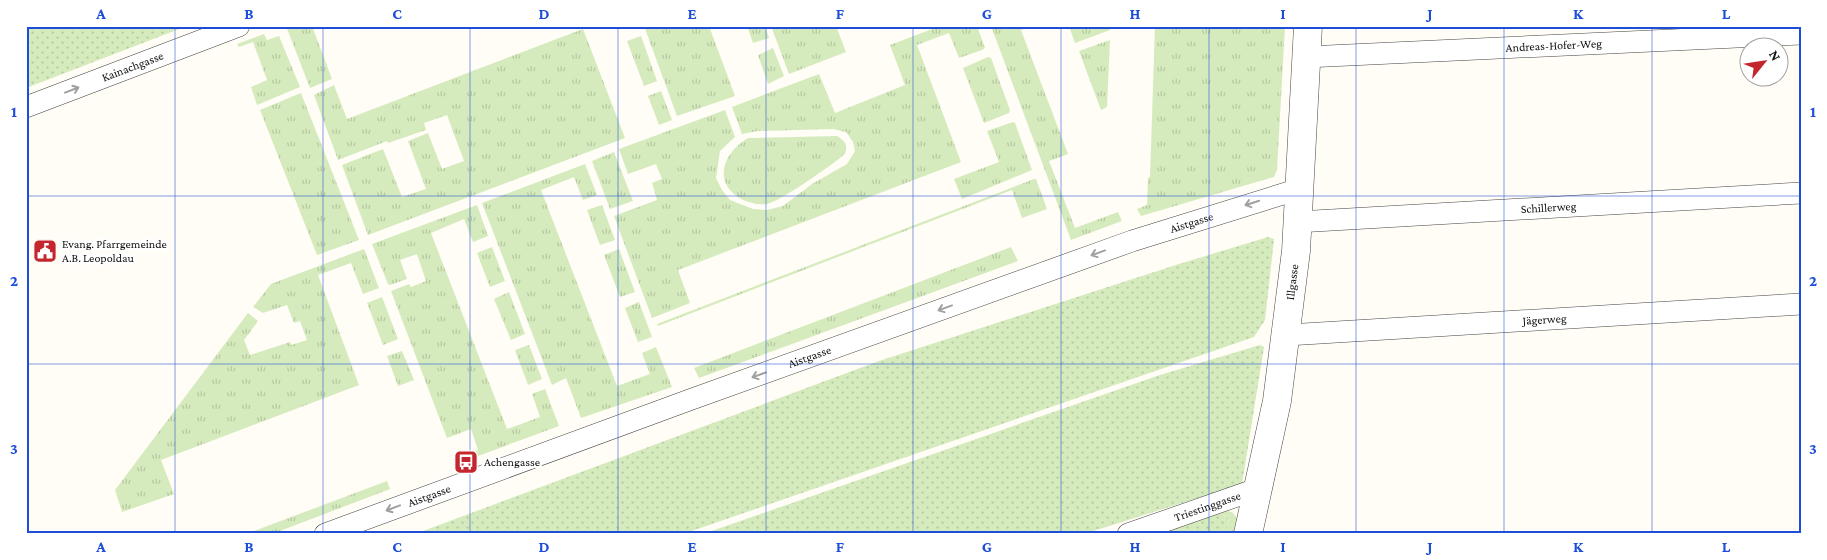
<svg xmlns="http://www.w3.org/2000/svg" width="1827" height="560" viewBox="0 0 1827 560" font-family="'Crimson Pro',serif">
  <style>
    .grass { fill: url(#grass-tufts) }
    .garden { fill: url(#garden-dots) }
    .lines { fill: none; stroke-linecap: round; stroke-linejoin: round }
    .minor-casing { stroke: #444; stroke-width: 22 }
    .tertiary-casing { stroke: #444; stroke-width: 29 }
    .minor { stroke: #fff; stroke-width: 21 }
    .tertiary { stroke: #fff; stroke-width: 28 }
    .oneway { stroke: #a0a0a0 }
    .grid { fill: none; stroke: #1d4ed8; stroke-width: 1; stroke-opacity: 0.55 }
    .labels { text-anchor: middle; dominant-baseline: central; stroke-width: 5; stroke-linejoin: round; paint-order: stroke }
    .street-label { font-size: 12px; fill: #111; stroke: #fff }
    .poi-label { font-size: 12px; fill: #111; stroke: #fff; text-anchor: start }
    .neatline { fill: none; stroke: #1d4ed8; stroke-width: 2 }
    .grid-label { font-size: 16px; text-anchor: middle; font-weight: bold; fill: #1d4ed8 }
  </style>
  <defs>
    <pattern id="grass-tufts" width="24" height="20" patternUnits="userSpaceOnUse" patternTransform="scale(1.25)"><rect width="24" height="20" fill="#d5ebbd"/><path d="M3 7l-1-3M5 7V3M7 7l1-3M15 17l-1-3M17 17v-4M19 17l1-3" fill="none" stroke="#b6c8a1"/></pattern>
    <pattern id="garden-dots" width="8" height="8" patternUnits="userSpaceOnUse" patternTransform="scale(1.25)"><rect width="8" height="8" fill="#d5ebbd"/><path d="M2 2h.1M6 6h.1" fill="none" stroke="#b6c8a1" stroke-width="1.8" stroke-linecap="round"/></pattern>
  </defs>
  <rect width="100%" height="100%" fill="#fffdf5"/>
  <path class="grass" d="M286 26H312L332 79 310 88Z
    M644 26H709L735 96 677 116Z
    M747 26H765L769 38 753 43Z
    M771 26H836L846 52 789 74Z
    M940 26H977L985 48 982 50 959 58 949 33 917 45 961 162 678 270 690 303 652 318 614 216 657 200 652 183 662 179 656 164 628 174 619 149 725 110 735 137 720 151 716 178 722 190 730 200 753 209 767 210 783 206 812 184 847 164 855 151 853 142 846 132 833 129 758 131 742 134 732 107 819 74 835 113 905 85 890 45Z
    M991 26H1030L1021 30 1068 154 1049 161 1075 228 1118 212 1122 221 1071 240Z
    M1069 26H1111L1110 30 1075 43Z
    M1155 26H1285L1277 170 1274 177 1141 216 1137 209 1147 205 1148 178 1150 177Z
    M583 29 625 138 368 235 342 165 383 149 402 197 426 189 408 141 428 133 442 169 464 161 447 115 424 123 426 130 388 143 387 141 338 160 314 95 334 85 347 119Z
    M264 34 267 40 279 36 300 87 257 105 251 87 267 80 253 42 239 47 237 44Z
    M641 36 657 81 644 86 627 41Z
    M1110 40 1107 107 1101 110 1079 51Z
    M773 48 784 76 768 84 758 55Z
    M988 57 991 58 1010 110 1009 113 984 123 963 68Z
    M661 91 672 120 659 125 648 96Z
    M301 93 359 240 317 255 260 110Z
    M1013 122 1015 123 1032 170 962 199 954 179 999 162 987 131Z
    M837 136C845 141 848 144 845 154 832 165 781 201 767 204 758 205 749 203 741 199 712 182 723 153 748 138Z
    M614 152 633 201 610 209 592 161Z
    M585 164 597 195 583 200 574 177 541 190 617 386 650 374 642 353 656 347 672 387 581 418 566 378 552 385 482 203Z
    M1034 179H1036L1047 209 1022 218 1012 190 658 326 657 324Z
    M477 205 488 236 473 242 464 219 431 233 507 429 540 417 532 394 545 389 559 426 459 463 457 460 478 450 471 429 447 438 391 291 409 284 411 287 426 281 417 254 400 260 407 279 390 285 388 284 372 244Z
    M602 205 615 240 600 245 587 210Z
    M492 247 505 281 490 287 477 253Z
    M1011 247 1018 261 699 378 694 368Z
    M364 249 379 288 363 294 351 263 318 275 359 385 161 460 174 494 122 512 115 490 248 313 258 321 244 340 250 355 290 342 291 345 307 340 300 321 294 323 287 305 263 313 253 307 271 284Z
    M619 249 635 292 620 297 604 255Z
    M509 292 525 334 511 340 494 299Z
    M382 297 398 339 383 345 367 303Z
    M639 302 652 337 638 342 625 308Z
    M529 345 542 379 528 385 515 350Z
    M402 351 414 380 398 386 387 356Z
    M387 481 390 489 272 534H246Z
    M1227 511 1232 512 1239 520V534H1226L1229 519 1221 513Z"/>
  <path class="garden" d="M26 26H187L26 88Z
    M1268 237 1274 239 1265 320 1254 337 683 534H415L879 361 1179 264Z
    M1260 345 1264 347 1242 484 1084 534H703L1160 375Z
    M1221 513 1229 519 1226 534H1152L1172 530 1174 527Z"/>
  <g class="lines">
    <g class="minor-casing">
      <g id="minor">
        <path id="s1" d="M1306 57 1801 34"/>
        <path id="s2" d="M26 107 239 26"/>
        <path id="s3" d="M1297 222 1801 193"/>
        <path id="s4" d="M1287 335 1801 304"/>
        <path id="s5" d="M325 534 692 399 1132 241 1299 189"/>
        <path id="s6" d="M1128 534 1257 489"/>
      </g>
    </g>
    <g class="tertiary-casing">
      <g id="tertiary">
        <path id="s7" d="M1248 534 1277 401 1296 251 1308 26"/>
      </g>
    </g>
    <use href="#minor" class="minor"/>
    <use href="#tertiary" class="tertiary"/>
  </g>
  <defs><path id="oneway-shaft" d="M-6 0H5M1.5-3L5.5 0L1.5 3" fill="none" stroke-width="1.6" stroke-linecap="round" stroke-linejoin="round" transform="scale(1.25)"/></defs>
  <g class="oneway">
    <use href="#oneway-shaft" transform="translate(72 90) rotate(-21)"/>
    <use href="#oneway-shaft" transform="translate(1252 203) rotate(162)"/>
    <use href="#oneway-shaft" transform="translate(1098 253) rotate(160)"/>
    <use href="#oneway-shaft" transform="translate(945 308) rotate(160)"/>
    <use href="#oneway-shaft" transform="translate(759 375) rotate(160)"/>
    <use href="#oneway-shaft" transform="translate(393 508) rotate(159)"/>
  </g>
  <path class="grid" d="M175 26V534M323 26V534M470 26V534M618 26V534M766 26V534M913 26V534M1061 26V534M1209 26V534M1356 26V534M1504 26V534M1652 26V534M26 196H1801M26 364H1801"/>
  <defs>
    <g id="civic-square" transform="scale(1.25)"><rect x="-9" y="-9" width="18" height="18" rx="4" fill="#c4262e" stroke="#fff"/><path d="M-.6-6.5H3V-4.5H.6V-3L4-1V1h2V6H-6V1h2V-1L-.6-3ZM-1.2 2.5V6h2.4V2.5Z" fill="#fff"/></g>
    <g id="bus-square" transform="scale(1.25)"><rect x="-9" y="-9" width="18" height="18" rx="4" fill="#c4262e" stroke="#fff"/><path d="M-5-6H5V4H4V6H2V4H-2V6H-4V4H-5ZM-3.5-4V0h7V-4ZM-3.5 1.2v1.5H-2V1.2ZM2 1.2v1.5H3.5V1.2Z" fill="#fff"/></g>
  </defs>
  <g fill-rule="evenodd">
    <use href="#civic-square" x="45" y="251"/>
    <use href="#bus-square" x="466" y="462"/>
  </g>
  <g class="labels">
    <g class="street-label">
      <text stroke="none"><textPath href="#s1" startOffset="248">Andreas-Hofer-Weg</textPath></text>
      <text stroke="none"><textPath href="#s2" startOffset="114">Kainachgasse</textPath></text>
      <text stroke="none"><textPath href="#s3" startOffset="252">Schillerweg</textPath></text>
      <text stroke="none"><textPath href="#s5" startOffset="921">Aistgasse</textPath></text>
      <text stroke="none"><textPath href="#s7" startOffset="256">Illgasse</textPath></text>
      <text stroke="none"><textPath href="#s4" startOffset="258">Jägerweg</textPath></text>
      <text stroke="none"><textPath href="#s5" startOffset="516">Aistgasse</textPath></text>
      <text stroke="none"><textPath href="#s5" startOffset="111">Aistgasse</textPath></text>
      <text stroke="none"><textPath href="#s6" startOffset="84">Triestinggasse</textPath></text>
    </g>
    <g class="poi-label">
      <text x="62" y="244">Evang. Pfarrgemeinde<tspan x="62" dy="14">A.B. Leopoldau</tspan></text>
      <text x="484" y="462">Achengasse</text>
    </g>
  </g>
  <rect width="1827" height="560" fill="none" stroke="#ffffff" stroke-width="55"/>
  <g transform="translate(1764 62) rotate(60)"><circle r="24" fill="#ffffff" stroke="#a0a0a0"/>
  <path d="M0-4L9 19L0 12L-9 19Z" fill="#c4262e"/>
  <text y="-8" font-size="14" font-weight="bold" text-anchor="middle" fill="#111111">N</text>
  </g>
  <rect x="28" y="28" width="1772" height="504" class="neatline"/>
  <g class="grid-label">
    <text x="101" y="19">A</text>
    <text x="249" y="19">B</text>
    <text x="397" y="19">C</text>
    <text x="544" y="19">D</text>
    <text x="692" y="19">E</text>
    <text x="840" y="19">F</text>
    <text x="987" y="19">G</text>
    <text x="1135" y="19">H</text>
    <text x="1283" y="19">I</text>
    <text x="1430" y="19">J</text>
    <text x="1578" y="19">K</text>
    <text x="1726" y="19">L</text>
    <text x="14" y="117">1</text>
    <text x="1813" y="117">1</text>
    <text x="14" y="286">2</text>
    <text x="1813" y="286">2</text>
    <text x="14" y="454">3</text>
    <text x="1813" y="454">3</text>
    <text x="101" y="552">A</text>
    <text x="249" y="552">B</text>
    <text x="397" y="552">C</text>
    <text x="544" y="552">D</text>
    <text x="692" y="552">E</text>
    <text x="840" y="552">F</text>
    <text x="987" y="552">G</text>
    <text x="1135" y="552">H</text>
    <text x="1283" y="552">I</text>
    <text x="1430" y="552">J</text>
    <text x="1578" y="552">K</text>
    <text x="1726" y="552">L</text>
  </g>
</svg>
